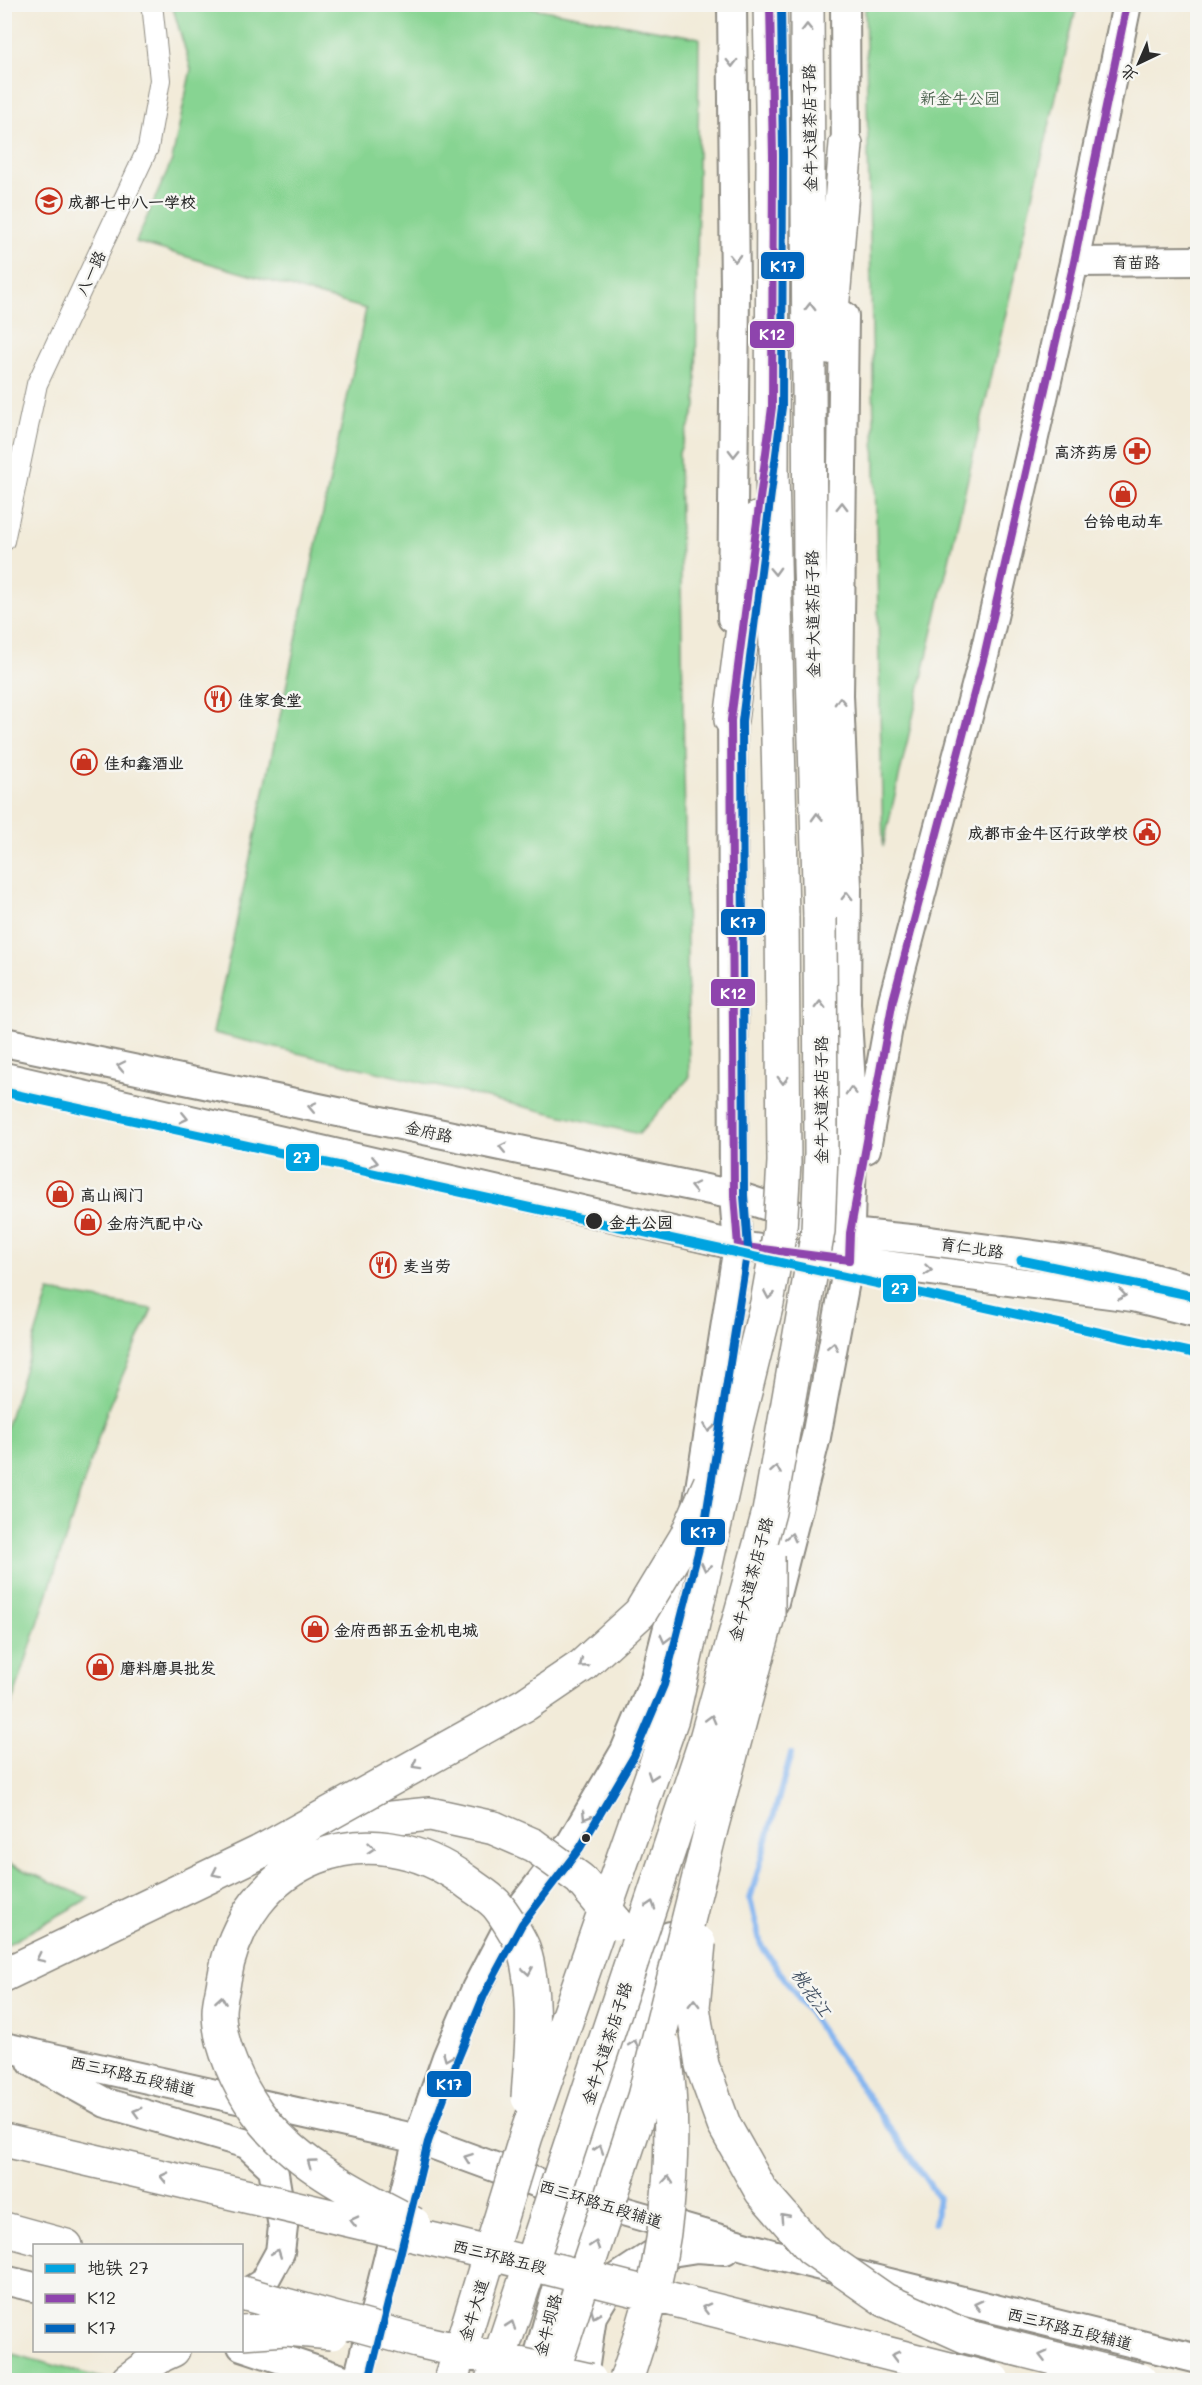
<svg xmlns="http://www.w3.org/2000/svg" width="1202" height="2385" viewBox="0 0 1202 2385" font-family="Mali,'LXGW WenKai TC',sans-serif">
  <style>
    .green { fill: #87d492; stroke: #59805e; stroke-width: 1.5 }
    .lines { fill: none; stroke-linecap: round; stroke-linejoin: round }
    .stream { stroke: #84b5f0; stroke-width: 6 }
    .street-casing { stroke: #8e8b82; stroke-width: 22 }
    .secondary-casing { stroke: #8e8b82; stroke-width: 32 }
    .highway-casing { stroke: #8e8b82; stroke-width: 36 }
    .street { stroke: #fff; stroke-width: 20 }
    .secondary { stroke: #fff; stroke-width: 28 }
    .highway { stroke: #fff; stroke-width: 33 }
    .highway-bridge-casing { stroke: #8e8b82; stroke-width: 36; stroke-linecap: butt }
    .highway-bridge { stroke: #fff; stroke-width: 33 }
    .bus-1-casing { stroke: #f6f6f2; stroke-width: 12 }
    .bus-2-casing { stroke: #f6f6f2; stroke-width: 12 }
    .bus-1 { stroke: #8e44ad; stroke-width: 8 }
    .bus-2 { stroke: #0065bd; stroke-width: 8 }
    .metro-1-casing { stroke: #f6f6f2; stroke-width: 14 }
    .metro-1 { stroke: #00a3e0; stroke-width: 9 }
    .oneway { stroke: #a0a0a0 }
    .stop-dot { fill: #2b2b2b; stroke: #f6f6f2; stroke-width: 2 }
    .labels { text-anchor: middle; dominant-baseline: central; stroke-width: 5; stroke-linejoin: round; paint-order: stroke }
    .park-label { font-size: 16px; fill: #475e4a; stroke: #f6f6f2 }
    .street-label { font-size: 16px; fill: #2b2b2b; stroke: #f6f6f2 }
    .poi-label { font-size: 16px; font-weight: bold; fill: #2b2b2b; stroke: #f6f6f2; text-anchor: start }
    .stop-label { font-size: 16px; font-weight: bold; fill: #2b2b2b; stroke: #f6f6f2; text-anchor: start }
    .water-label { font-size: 18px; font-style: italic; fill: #465466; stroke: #f6f6f2 }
    .line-badge { stroke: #f6f6f2; stroke-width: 2 }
    .badge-label { font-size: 16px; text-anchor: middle; font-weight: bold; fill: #fff }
  </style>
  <rect width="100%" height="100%" fill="#f6f6f2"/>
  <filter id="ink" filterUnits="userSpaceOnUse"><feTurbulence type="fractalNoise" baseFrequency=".0167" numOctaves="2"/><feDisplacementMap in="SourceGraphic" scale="12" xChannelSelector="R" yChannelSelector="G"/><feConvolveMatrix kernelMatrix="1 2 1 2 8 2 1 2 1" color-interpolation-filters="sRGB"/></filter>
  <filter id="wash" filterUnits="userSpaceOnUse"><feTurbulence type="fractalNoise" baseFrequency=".008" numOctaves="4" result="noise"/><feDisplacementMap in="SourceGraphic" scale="24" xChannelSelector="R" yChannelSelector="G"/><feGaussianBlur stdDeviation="1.35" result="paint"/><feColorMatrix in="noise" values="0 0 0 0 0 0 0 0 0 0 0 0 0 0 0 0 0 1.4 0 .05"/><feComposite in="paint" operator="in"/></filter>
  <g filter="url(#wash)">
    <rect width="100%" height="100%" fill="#f2ebd9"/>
    <path class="green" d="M172 5H516L699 38 696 407 679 453 689 1078 639 1134 213 1033 366 309 136 242 172 160 191 69Z
      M865 5H1077L883 847Z
      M49 1291 152 1309 108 1408 5 1725V1431Z
      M5 1862 89 1898 5 1946Z
      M5 2352 109 2380H5Z"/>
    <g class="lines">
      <path class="stream" d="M791 1754 750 1899 761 1945 939 2198 934 2222"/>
    </g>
  </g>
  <g filter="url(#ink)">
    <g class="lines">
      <g class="street-casing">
        <path id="street" d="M4 541 37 384 148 148 160 80 153 13 150 4"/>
      </g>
      <g class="secondary-casing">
        <path id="secondary" d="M732 4 735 290 732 618
          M845 4 846 165
          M1074 262 1198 261
          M4 1042 734 1195 850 1233 930 1241 1099 1264 1198 1290
          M4 1077 738 1246 1133 1297 1198 1313
          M866 1149 893 1000 985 652 1074 262 1127 4
          M774 1602 816 1437 849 1260 853 1117 846 1003 847 886 839 695 844 316
          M4 2047 418 2139 582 2199 772 2254 1198 2359
          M32 2062 106 2103 247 2144 273 2168 283 2227 280 2252 263 2283 242 2296
          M4 2280 34 2287
          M242 2346 345 2380
          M358 2380 418 2139 447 2057 476 1989 513 1918 571 1843 625 1751 654 1682 694 1527 738 1246 734 1195 732 698
          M532 2380 582 2199 670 1936
          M589 2380 584 2371 592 2316 614 2280 652 2255 697 2248 725 2250"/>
      </g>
      <g class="highway-casing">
        <path id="highway" d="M770 4 773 156 772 471 782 917
          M807 4 810 564 820 918
          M829 347 846 144
          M731 720 757 519
          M4 1975 262 1851 372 1820 430 1814 494 1828
          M4 2229 66 2246
          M128 2380 162 2355 173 2350"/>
      </g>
      <use href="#street" class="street"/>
      <use href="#secondary" class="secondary"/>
      <use href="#highway" class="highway"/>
      <g class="highway-bridge-casing">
        <path id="highway-bridge" d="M494 1828 533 1845 580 1879 617 1923
          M262 1851 526 1704 582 1666 640 1613 686 1537 710 1483
          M699 1943 693 2007 702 2065 724 2125 761 2191 812 2249 885 2300 965 2336 1140 2380
          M4 2140 452 2244 993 2380
          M414 2224C358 2194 295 2165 257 2112 238 2085 219 2045 219 2012 219 2001 223 1990 224 1980 244 1858 368 1808 467 1882 476 1889 488 1896 496 1904 503 1912 521 1940 524 1950 538 1998 531 2049 528 2098
          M242 2293 417 2341 590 2380
          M242 2332 286 2329 332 2333
          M451 2380 526 2136 672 1718 737 1424 767 1303 780 1230 784 1162 782 917
          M492 2380 706 1739 769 1512 818 1231 821 1154 820 918
          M550 2380 644 2097 711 1829 768 1616V1556
          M626 2380C634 2356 642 2331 649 2306 671 2224 677 2129 664 2046"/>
      </g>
      <use href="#highway-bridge" class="highway-bridge"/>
      <g class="bus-1-casing">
        <path id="bus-1" d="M770 4 773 156 772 407 731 720 734 1195 738 1246 849 1260 850 1233 893 1000 985 652 1074 262 1127 4"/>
      </g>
      <g class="bus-2-casing">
        <path id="bus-2" d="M369 2380 428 2142 457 2061 485 1993 522 1924 580 1848 634 1756 664 1685 704 1529 748 1248 744 1195 742 721 782 407 783 156 781 4"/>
      </g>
      <use href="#bus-1" class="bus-1"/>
      <use href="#bus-2" class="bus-2"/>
      <g class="metro-1-casing">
        <path id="metro-1" d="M4 1092 1198 1354
          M1021 1260 1198 1297"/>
      </g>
      <use href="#metro-1" class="metro-1"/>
    </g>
    <defs><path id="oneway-chevron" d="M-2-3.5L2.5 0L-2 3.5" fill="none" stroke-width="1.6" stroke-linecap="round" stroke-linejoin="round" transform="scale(1.5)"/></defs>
    <g class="oneway">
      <use href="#oneway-chevron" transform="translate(807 28) rotate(-91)"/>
      <use href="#oneway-chevron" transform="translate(732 63) rotate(89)"/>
      <use href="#oneway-chevron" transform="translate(735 258) rotate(89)"/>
      <use href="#oneway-chevron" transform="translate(810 307) rotate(-90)"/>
      <use href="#oneway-chevron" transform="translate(734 453) rotate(91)"/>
      <use href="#oneway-chevron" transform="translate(842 506) rotate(-89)"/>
      <use href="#oneway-chevron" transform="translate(775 571) rotate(88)"/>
      <use href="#oneway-chevron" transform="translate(840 701) rotate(-92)"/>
      <use href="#oneway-chevron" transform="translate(817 817) rotate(-92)"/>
      <use href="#oneway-chevron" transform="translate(847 896) rotate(-90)"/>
      <use href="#oneway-chevron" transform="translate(820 1005) rotate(-90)"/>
      <use href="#oneway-chevron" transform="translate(121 1066) rotate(-168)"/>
      <use href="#oneway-chevron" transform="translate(783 1080) rotate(90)"/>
      <use href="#oneway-chevron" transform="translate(851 1091) rotate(-93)"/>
      <use href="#oneway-chevron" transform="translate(312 1107) rotate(-168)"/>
      <use href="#oneway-chevron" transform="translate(184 1118) rotate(13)"/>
      <use href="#oneway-chevron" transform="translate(503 1147) rotate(-168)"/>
      <use href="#oneway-chevron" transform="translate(374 1162) rotate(13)"/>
      <use href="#oneway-chevron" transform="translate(694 1187) rotate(-168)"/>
      <use href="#oneway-chevron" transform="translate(928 1270) rotate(5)"/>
      <use href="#oneway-chevron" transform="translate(769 1295) rotate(100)"/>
      <use href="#oneway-chevron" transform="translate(1122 1295) rotate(8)"/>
      <use href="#oneway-chevron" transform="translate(833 1346) rotate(-79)"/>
      <use href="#oneway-chevron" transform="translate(709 1428) rotate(99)"/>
      <use href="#oneway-chevron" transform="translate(776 1470) rotate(-80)"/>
      <use href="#oneway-chevron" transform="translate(791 1537) rotate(-76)"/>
      <use href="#oneway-chevron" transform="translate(706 1567) rotate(103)"/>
      <use href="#oneway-chevron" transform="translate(665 1639) rotate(104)"/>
      <use href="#oneway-chevron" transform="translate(583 1664) rotate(141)"/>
      <use href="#oneway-chevron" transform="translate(711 1719) rotate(-75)"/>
      <use href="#oneway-chevron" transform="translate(416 1765) rotate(151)"/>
      <use href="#oneway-chevron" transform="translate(652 1776) rotate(109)"/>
      <use href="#oneway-chevron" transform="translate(586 1816) rotate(121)"/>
      <use href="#oneway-chevron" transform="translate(371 1848) rotate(5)"/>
      <use href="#oneway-chevron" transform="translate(216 1873) rotate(154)"/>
      <use href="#oneway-chevron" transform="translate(651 1905) rotate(-72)"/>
      <use href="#oneway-chevron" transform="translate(40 1958) rotate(154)"/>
      <use href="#oneway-chevron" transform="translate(528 1971) rotate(80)"/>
      <use href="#oneway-chevron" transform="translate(221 2000) rotate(-81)"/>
      <use href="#oneway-chevron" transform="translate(694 2003) rotate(-89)"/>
      <use href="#oneway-chevron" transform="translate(634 2044) rotate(-72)"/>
      <use href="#oneway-chevron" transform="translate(447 2057) rotate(112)"/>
      <use href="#oneway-chevron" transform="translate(137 2112) rotate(-164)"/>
      <use href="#oneway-chevron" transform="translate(599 2149) rotate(-71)"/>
      <use href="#oneway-chevron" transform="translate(468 2158) rotate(-160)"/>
      <use href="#oneway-chevron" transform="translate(311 2163) rotate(-144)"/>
      <use href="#oneway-chevron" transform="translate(164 2177) rotate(-167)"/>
      <use href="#oneway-chevron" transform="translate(668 2180) rotate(-85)"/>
      <use href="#oneway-chevron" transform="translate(784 2217) rotate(-132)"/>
      <use href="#oneway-chevron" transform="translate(354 2221) rotate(-167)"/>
      <use href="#oneway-chevron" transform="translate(595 2245) rotate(-72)"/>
      <use href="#oneway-chevron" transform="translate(277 2253) rotate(-70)"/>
      <use href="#oneway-chevron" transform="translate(978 2305) rotate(-166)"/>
      <use href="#oneway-chevron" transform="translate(706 2308) rotate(-166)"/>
      <use href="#oneway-chevron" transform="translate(595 2314) rotate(112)"/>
      <use href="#oneway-chevron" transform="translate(511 2325) rotate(-71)"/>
      <use href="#oneway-chevron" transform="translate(895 2356) rotate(-166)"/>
      <use href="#oneway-chevron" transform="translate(1043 2356) rotate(-166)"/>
    </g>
  </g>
  <defs>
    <g id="school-ring" transform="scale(1.35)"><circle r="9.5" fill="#f6f6f2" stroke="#c8321e" stroke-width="1.5"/><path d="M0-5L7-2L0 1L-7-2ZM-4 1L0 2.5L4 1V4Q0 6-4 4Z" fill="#c8321e"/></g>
    <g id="pharmacy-ring" transform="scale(1.35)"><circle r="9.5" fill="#f6f6f2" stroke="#c8321e" stroke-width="1.5"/><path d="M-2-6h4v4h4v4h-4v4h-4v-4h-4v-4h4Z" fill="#c8321e"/></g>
    <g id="shop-ring" transform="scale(1.35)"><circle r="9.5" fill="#f6f6f2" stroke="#c8321e" stroke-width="1.5"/><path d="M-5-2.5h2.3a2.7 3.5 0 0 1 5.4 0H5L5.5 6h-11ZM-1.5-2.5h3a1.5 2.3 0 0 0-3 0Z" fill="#c8321e"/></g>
    <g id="restaurant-ring" transform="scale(1.35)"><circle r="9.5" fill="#f6f6f2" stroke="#c8321e" stroke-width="1.5"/><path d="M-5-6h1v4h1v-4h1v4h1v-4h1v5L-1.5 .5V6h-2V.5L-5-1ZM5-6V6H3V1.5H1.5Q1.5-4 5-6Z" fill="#c8321e"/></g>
    <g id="civic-ring" transform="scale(1.35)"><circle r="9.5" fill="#f6f6f2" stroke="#c8321e" stroke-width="1.5"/><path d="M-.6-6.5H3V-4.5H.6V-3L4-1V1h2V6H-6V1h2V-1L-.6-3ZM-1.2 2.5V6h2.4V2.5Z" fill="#c8321e"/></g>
  </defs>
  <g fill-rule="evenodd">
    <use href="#school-ring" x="49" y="201"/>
    <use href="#pharmacy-ring" x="1137" y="451"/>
    <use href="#shop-ring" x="1123" y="494"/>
    <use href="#restaurant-ring" x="218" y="699"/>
    <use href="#shop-ring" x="84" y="762"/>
    <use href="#civic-ring" x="1147" y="832"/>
    <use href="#shop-ring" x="60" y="1194"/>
    <use href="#shop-ring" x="88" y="1222"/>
    <use href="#restaurant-ring" x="383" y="1265"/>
    <use href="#shop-ring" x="315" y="1629"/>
    <use href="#shop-ring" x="100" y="1667"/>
  </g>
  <g class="stop-dot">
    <circle cx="594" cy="1221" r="9"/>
    <circle cx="586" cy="1838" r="5"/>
  </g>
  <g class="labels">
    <g class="park-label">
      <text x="960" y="97">新金牛公园</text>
    </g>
    <g class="street-label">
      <text transform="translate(809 128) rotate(-91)">金牛大道茶店子路</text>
      <text x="1136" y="261">育苗路</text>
      <text transform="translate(90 273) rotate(-65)">八一路</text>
      <text transform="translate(812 614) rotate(-91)">金牛大道茶店子路</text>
      <text transform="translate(820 1100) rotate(-90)">金牛大道茶店子路</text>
      <text transform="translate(429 1131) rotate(12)">金府路</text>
      <text transform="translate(972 1247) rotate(8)">育仁北路</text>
      <text transform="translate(750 1579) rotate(-75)">金牛大道茶店子路</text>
      <text transform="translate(606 2043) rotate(-72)">金牛大道茶店子路</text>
      <text transform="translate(133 2075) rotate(13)">西三环路五段辅道</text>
      <text transform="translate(601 2203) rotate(17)">西三环路五段辅道</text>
      <text transform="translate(500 2256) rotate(14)">西三环路五段</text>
      <text transform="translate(473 2310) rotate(-73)">金牛大道</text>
      <text transform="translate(547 2325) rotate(-75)">金牛坝路</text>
      <text transform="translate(1070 2328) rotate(14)">西三环路五段辅道</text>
    </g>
    <g class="poi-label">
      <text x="68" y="201">成都七中八一学校</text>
      <text x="1118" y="451" text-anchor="end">高济药房</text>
      <text x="1123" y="520" text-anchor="middle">台铃电动车</text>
      <text x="238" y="699">佳家食堂</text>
      <text x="104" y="762">佳和鑫酒业</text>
      <text x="1128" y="832" text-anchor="end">成都市金牛区行政学校</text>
      <text x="80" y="1194">高山阀门</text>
      <text x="107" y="1222">金府汽配中心</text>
      <text x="403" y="1265">麦当劳</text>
      <text x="334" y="1629">金府西部五金机电城</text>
      <text x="120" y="1667">磨料磨具批发</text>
    </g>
    <g class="stop-label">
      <text x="609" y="1221">金牛公园</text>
    </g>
    <g class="water-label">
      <text transform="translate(812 1992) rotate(55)">桃花江</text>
    </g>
  </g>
  <g class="line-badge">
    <rect x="760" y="251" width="45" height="29" rx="6" fill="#0065bd"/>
    <rect x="749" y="320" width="46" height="29" rx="6" fill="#8e44ad"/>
    <rect x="720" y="908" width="46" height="28" rx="6" fill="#0065bd"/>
    <rect x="710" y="978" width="46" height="29" rx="6" fill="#8e44ad"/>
    <rect x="285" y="1143" width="35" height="29" rx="6" fill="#00a3e0"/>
    <rect x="882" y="1274" width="35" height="29" rx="6" fill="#00a3e0"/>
    <rect x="680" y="1518" width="46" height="28" rx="6" fill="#0065bd"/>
    <rect x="426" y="2070" width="46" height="28" rx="6" fill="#0065bd"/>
  </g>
  <g class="badge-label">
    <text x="783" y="272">K17</text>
    <text x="772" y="340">K12</text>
    <text x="743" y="928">K17</text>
    <text x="733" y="999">K12</text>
    <text x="302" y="1163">27</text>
    <text x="900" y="1294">27</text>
    <text x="703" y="1538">K17</text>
    <text x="449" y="2090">K17</text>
  </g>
  <rect width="1202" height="2385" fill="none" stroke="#f6f6f2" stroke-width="24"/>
  <rect x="33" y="2244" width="210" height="108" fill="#f6f6f2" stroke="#a5a5a2" stroke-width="1.5"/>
  <rect x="45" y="2264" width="30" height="9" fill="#00a3e0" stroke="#a5a5a2" stroke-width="1.5"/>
  <text x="87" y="2274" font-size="18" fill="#2b2b2b">地铁 27</text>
  <rect x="45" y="2294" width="30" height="9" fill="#8e44ad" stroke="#a5a5a2" stroke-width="1.5"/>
  <text x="87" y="2304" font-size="18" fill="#2b2b2b">K12</text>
  <rect x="45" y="2324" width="30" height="9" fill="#0065bd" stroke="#a5a5a2" stroke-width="1.5"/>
  <text x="87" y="2334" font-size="18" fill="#2b2b2b">K17</text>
  <g transform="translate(1139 63) rotate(224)" stroke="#f6f6f2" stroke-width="4.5" paint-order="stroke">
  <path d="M0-4.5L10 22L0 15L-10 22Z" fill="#2b2b2b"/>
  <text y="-9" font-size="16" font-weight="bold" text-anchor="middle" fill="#2b2b2b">北</text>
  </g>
</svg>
